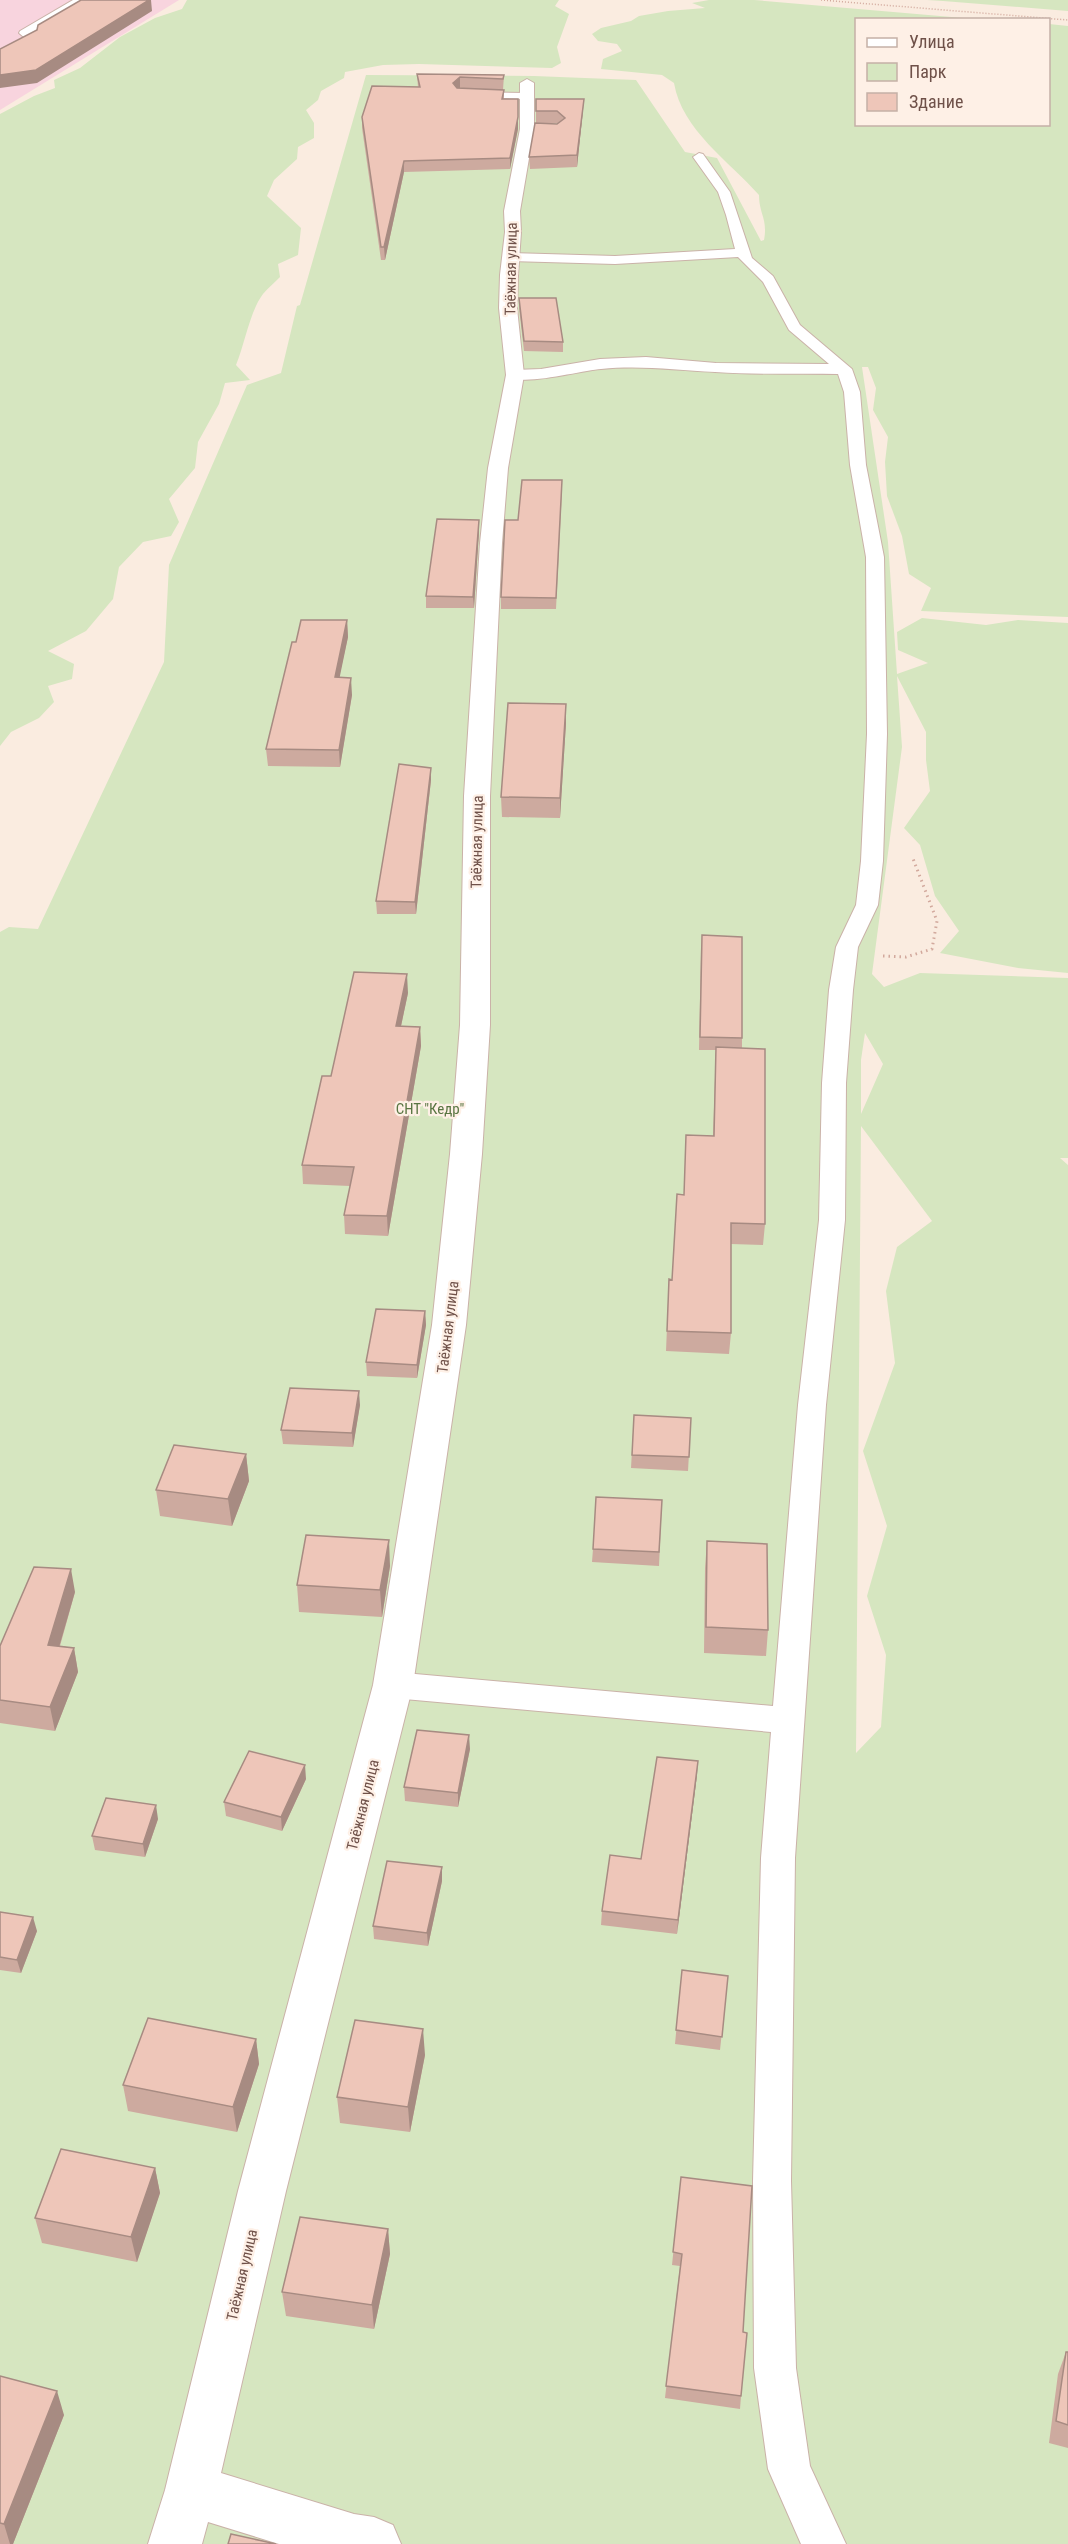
<svg xmlns="http://www.w3.org/2000/svg" width="1068" height="2544" viewBox="0 0 1068 2544" font-family="'Roboto Condensed',sans-serif">
  <style>
    .medical { fill: #f8d4de }
    .green { fill: #d6e6c0; fill-rule: evenodd }
    .lines { fill: none; stroke-linecap: round; stroke-linejoin: round }
    .lane-casing { stroke: #cab2a8; stroke-width: 2 }
    .street-casing { stroke: #cab2a8; stroke-width: 2 }
    .path-far1 { stroke: #d2a99d; stroke-width: 1.5; stroke-dasharray: 1 2; stroke-linecap: butt }
    .path { stroke: #d2a99d; stroke-width: 3; stroke-dasharray: 1.5 4; stroke-linecap: butt }
    .lane { fill: #fff; fill-rule: evenodd }
    .street { fill: #fff; fill-rule: evenodd }
    .wall { fill: #cdaa9f }
    .shaded-wall { fill: #a78b82 }
    .building { fill: #eec6b9; stroke: #a78b82; stroke-width: 1.5 }
    .labels { text-anchor: middle; dominant-baseline: central; stroke-width: 4.5; stroke-linejoin: round; paint-order: stroke }
    .street-label { font-size: 15px; fill: #6f5149; stroke: #fef0e6 }
    .park-label { font-size: 15px; fill: #597542; stroke: #fef0e6 }
  </style>
  <rect width="100%" height="100%" fill="#faece0"/>
  <path class="medical" d="M0 0H179L0 110Z"/>
  <path class="green" d="M187 0H559L555 6 569 14 557 47 561 63 552 68 419 64 383 65 345 72 344 78 321 91 318 100 306 110 314 123V138L298 147 297 159 274 180 267 196 301 228 298 255 278 264 280 277C275 282 268 288 263 294 250 311 245 343 236 365L250 380 225 383 219 404 198 442 195 468 169 499 179 522 171 536 143 542 119 567 113 599 86 631 48 651 74 664 72 679 48 686 54 702 39 718 11 732 0 746V114L34 96 55 88 54 80 80 68 120 37 155 18 182 9Z
    M709 0H754L975 19 856 20V124H1048L1049 24 1068 26V617L921 611 931 588 909 574 902 536 887 496 885 462 888 437 873 410 876 388 868 367H862L888 542 897 674 928 663 898 650 897 632 922 618 986 625 1018 620 1068 623V973L1018 968 940 953 959 931 935 896 920 845 904 828 930 791 926 760V732L897 676 902 747 872 974 884 987 920 973 1068 978V1158H1060L1068 1165V2544H0V932L9 927 38 929 164 662 169 565 247 385 281 373 297 306 300 305 366 75 534 76 636 80 685 152 717 158 761 241 764 240C768 219 759 214 759 195 729 161 682 130 674 83L662 75 601 69 603 59 622 51 617 44 598 41 592 34 601 28 631 21 639 16 668 11 705 8 692 3ZM865 1033 883 1064 861 1114V1060ZM861 1126 932 1221 897 1247 886 1291 895 1363 863 1451 887 1526 867 1596 886 1655 881 1727 856 1753Z
    M927 0H1068V11L943 1Z"/>
  <g class="lines">
    <g class="lane-casing">
      <path id="lane" d="M73 0H85L31 33 38 39 37 41 0 62V54L26 39 19 33 20 31Z
        M468 92 526 93 532 96 526 99 464 97 462 95Z
        M699 153 703 154 730 192 752 258 773 276 800 325 852 369 860 392 866 465 884 557 887 734 883 861 878 905 858 947 853 990 846 1083 845 1220 826 1405 795 1858 791 2181 796 2368 810 2466 846 2544H801L768 2469 754 2368 753 2181 761 1858 771 1732 393 1698 382 1694 377 1685 382 1676 393 1672 773 1706 798 1405 819 1220 822 1083 829 990 836 947 856 905 861 861 867 734 866 557 850 465 844 392 838 374C797 373 755 375 715 372 676 370 639 365 601 369 583 370 518 388 507 375L515 370 541 369 600 359 646 357 716 363 829 364 789 330 763 282 738 257 615 264 510 261 503 257 510 253 615 256 735 249 726 215 718 192 693 157Z"/>
    </g>
    <g class="street-casing">
      <path id="street" d="M527 79 534 83V129L520 211 521 232 518 275 517 308 524 375 508 468 502 543 490 796V1025L482 1154 466 1325 413 1685 286 2191 221 2473 354 2514 374 2517 393 2525 401 2544H279L208 2522 202 2544H148L165 2490 238 2191 373 1685 432 1325 450 1154 460 1025 464 796 480 543 488 468 506 375 499 308 500 275 505 232 504 211 520 129V83Z"/>
    </g>
    <path class="path-far1" d="M821 0 1068 20"/>
    <path class="path" d="M883 956 906 957 932 949 937 921 912 856"/>
    <use href="#lane" class="lane"/>
    <use href="#street" class="street"/>
  </g>
  <path class="wall" d="M417 74 504 75 503 90H504V99H518V129L510 169 404 172 385 260H381L362 128V117L418 87Z
    M536 99 583 110 577 167 530 169 529 157 558 123H536Z
    M519 298 563 342V352L524 351 519 308Z
    M562 491 556 609H501V597L518 520Z
    M479 531 474 608H426V596Z
    M347 620 348 637 339 677 352 695 340 767 268 766 266 749 296 642Z
    M566 704V723L560 818 502 817 501 797Z
    M431 780 416 914H377L376 901Z
    M701 948 742 1038V1048L765 1224 763 1245 731 1244V1333L729 1354 666 1351 669 1279 672 1280 684 1195 686 1135 713 1136 716 1050H699Z
    M408 993 401 1026 420 1027 421 1046 388 1236 345 1234 344 1215 350 1186 303 1184 302 1165 331 1076Z
    M425 1311 426 1325 417 1378 367 1376 366 1362Z
    M360 1405 353 1447 283 1444 281 1430Z
    M634 1415 691 1418 688 1471 631 1468Z
    M246 1454 249 1481 232 1526 160 1516 156 1490Z
    M662 1500 659 1566 592 1562 593 1549Z
    M707 1541 768 1630 766 1656 704 1653 705 1568Z
    M390 1566 382 1617 299 1612 297 1585Z
    M75 1592 60 1646 74 1648 78 1672 55 1731 0 1723V1646Z
    M470 1749 458 1807 405 1801 404 1787Z
    M697 1775 677 1934 601 1925 602 1911 641 1859Z
    M306 1779 282 1831 226 1816 224 1802Z
    M158 1819 145 1857 95 1850 92 1836Z
    M442 1867V1881L428 1946 374 1939 373 1926Z
    M0 1912 37 1931 21 1973 0 1970Z
    M682 1970 728 1976 720 2050 675 2044Z
    M256 2039 259 2064 237 2132 128 2111 123 2085Z
    M425 2055 410 2132 340 2123 337 2097Z
    M155 2168 160 2193 137 2262 42 2243 35 2218Z
    M681 2177 743 2332 741 2396 740 2409 665 2398 680 2266 672 2265Z
    M388 2229 390 2254 374 2329 286 2316 282 2292Z
    M1066 2352H1068V2448L1049 2443 1058 2374Z
    M0 2376 64 2415 13 2544H0Z"/>
  <path class="shaded-wall" d="M149 0H151L152 11 37 83 0 88V75Z
    M460 77V88L453 94V83Z
    M584 99 583 110 577 167V155Z
    M518 117V129L510 169V158Z
    M404 161V172L385 260 384 247Z
    M479 520V531L474 608 473 597Z
    M347 620 348 637 336 695 335 677Z
    M351 678 352 695 340 767 339 750Z
    M566 704V723L560 818V798Z
    M431 768V780L416 914 415 902Z
    M407 974 408 993 397 1045 396 1026Z
    M420 1027 421 1046 388 1236 387 1216Z
    M425 1311 426 1325 417 1378V1365Z
    M359 1391 360 1405 353 1447 352 1433Z
    M246 1454 249 1481 232 1526 228 1499Z
    M389 1540 390 1566 382 1617 380 1590Z
    M71 1569 75 1592 53 1668 48 1645Z
    M74 1648 78 1672 55 1731 50 1707Z
    M469 1735 470 1749 458 1807V1793Z
    M698 1761 697 1775 677 1934 678 1920Z
    M305 1765 306 1779 282 1831 281 1817Z
    M156 1805 158 1819 145 1857 143 1844Z
    M442 1867V1881L428 1946 427 1933Z
    M33 1917 37 1931 21 1973 17 1960Z
    M423 2029 425 2055 410 2132 408 2107Z
    M256 2039 259 2064 237 2132 233 2107Z
    M155 2168 160 2193 137 2262 131 2237Z
    M388 2229 390 2254 374 2329 372 2305Z
    M57 2391 64 2415 13 2544H10L4 2524Z"/>
  <path class="building" d="M81 0H149L36 70 0 75V49L37 30 38 25Z
    M417 74 504 75 503 79 460 77 453 83 457 88 504 90 502 99H518V117L510 158 404 161 384 247H381L362 117 372 86 420 87Z
    M536 99H584L577 155 529 157 535 123 557 124 565 118 557 111H536Z
    M519 298H556L563 342 524 341Z
    M522 480H562L556 598 501 597 505 520H518Z
    M437 519 479 520 473 597 426 596Z
    M301 620H347L335 677 351 678 339 750 266 749 292 642H296Z
    M508 703 566 704 560 798 501 797Z
    M399 764 431 768 415 902 376 901Z
    M702 935 742 937V1038L700 1037Z
    M354 972 407 974 396 1026 420 1027 387 1216 344 1215 354 1167 302 1165 322 1076H331Z
    M716 1047 765 1049V1224L731 1223V1333L667 1331 669 1279 672 1280 677 1194 684 1195 686 1135 714 1136Z
    M376 1309 425 1311 417 1365 366 1362Z
    M290 1388 359 1391 352 1433 281 1430Z
    M634 1415 691 1418 689 1457 632 1455Z
    M174 1445 246 1454 228 1499 156 1490Z
    M596 1497 662 1500 659 1552 593 1549Z
    M306 1535 389 1540 380 1590 297 1585Z
    M707 1541 767 1544 768 1630 706 1627Z
    M34 1567 71 1569 48 1645 74 1648 50 1707 0 1700V1646Z
    M417 1730 469 1735 458 1793 404 1787Z
    M249 1751 305 1765 281 1817 224 1802Z
    M657 1757 698 1761 678 1920 602 1911 610 1855 641 1859Z
    M106 1798 156 1805 143 1844 92 1836Z
    M387 1861 442 1867 427 1933 373 1926Z
    M0 1912 33 1917 17 1960 0 1957Z
    M682 1970 728 1976 722 2037 676 2030Z
    M148 2018 256 2039 233 2107 123 2085Z
    M355 2020 423 2029 408 2107 337 2097Z
    M61 2149 155 2168 131 2237 35 2218Z
    M681 2177 752 2186 743 2332 747 2333 741 2396 666 2386 682 2254 673 2252Z
    M300 2217 388 2229 372 2305 282 2292Z
    M1066 2352H1068V2425L1056 2421Z
    M0 2376 57 2391 4 2524 0 2523Z
    M231 2534 276 2544H228Z"/>
  <g class="labels">
    <g class="street-label">
      <text transform="translate(511 269) rotate(-89)">Таёжная улица</text>
      <text transform="translate(477 842) rotate(-89)">Таёжная улица</text>
      <text transform="translate(448 1327) rotate(-83)">Таёжная улица</text>
      <text transform="translate(363 1805) rotate(-76)">Таёжная улица</text>
      <text transform="translate(242 2275) rotate(-77)">Таёжная улица</text>
    </g>
    <g class="park-label">
      <text x="430" y="1109">СНТ "Кедр"</text>
    </g>
  </g>
  <rect x="855" y="18" width="195" height="108" fill="#fef0e6" stroke="#c5b0a7" stroke-width="1.5"/>
  <rect x="867" y="38" width="30" height="9" fill="#ffffff" stroke="#c5b0a7" stroke-width="1.5"/>
  <text x="909" y="48" font-size="18" fill="#6f5149">Улица</text>
  <rect x="867" y="63" width="30" height="18" fill="#d6e6c0" stroke="#c5b0a7" stroke-width="1.5"/>
  <text x="909" y="78" font-size="18" fill="#6f5149">Парк</text>
  <rect x="867" y="93" width="30" height="18" fill="#eec6b9" stroke="#c5b0a7" stroke-width="1.5"/>
  <text x="909" y="108" font-size="18" fill="#6f5149">Здание</text>
</svg>
